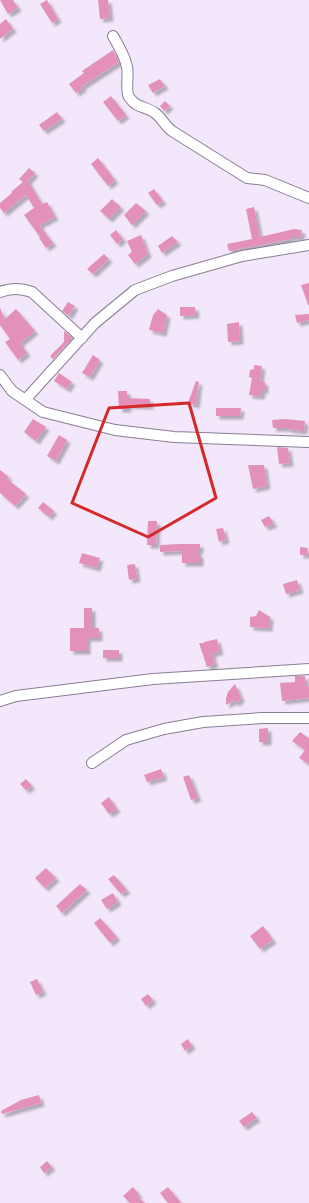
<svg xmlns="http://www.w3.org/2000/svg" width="309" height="1203" viewBox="0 0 309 1203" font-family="Lato,sans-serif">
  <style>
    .building { fill: #e390bb; filter: url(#shadow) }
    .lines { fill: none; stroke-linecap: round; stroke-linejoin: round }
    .street-casing { stroke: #897d93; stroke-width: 12 }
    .street { stroke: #fff; stroke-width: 10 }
    .marked { fill: none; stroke: #d62828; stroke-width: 3; stroke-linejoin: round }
  </style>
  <defs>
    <filter id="shadow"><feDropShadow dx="3.5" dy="3.5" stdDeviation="1" flood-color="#0004"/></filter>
  </defs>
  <rect width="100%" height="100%" fill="#f3e7fb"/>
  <path class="building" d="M0 0H13L18 8 8 14Z
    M47 0 58 19 52 23 40 4Z
    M98 0H108L110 18 100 19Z
    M6 19 13 29 0 39V24Z
    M113 50 119 62 82 86 83 88 76 93 69 84 84 73 82 71Z
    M160 79 165 86 153 93 148 85Z
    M111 96 126 115 118 121 103 102Z
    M165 101 170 106 164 111 160 106Z
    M57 112 62 119 44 131 39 125Z
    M98 158 115 180 108 186 91 164Z
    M29 168 35 173 28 181 42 204 47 202 55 217 41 224 40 226 53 243 46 248 39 238 40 237 24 215 34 208 26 195 4 213 0 208V203L12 193 11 192 23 182 19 179Z
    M154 189 163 201 157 205 148 193Z
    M112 199 121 207 109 219 100 211Z
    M136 203 146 211 132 225 124 215Z
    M254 207 260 237 294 229 302 230 301 237H290L291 239 229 251 227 244 252 239 246 209Z
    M116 230 123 239 117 244 110 235Z
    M141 235 148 254 135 264 128 255 132 252 127 241Z
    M172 236 178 242 162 253 158 246Z
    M104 254 109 259 93 274 87 269Z
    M309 283V305H308L301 285Z
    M68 302 75 306 69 316 62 311Z
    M180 307H195L196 315 180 316Z
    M0 308 5 319 16 309 35 331 20 343 27 353 18 360 5 342 10 339 0 325Z
    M158 309 167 315 163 333 149 330 153 315Z
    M309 314V320L297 323 295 315Z
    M239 322 240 341 228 342 227 324Z
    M64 331 72 337V339L53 359 50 356 64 342Z
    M93 355 100 360 90 377 82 373Z
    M254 365 262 366 260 381 265 382V390H262L261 396 249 395 252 378 249 377 250 370 254 369Z
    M59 373 72 382 67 389 54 381Z
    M196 381 199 382 196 405 188 403Z
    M118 391H127V398L150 399V406L127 405 128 409H119Z
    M216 408H241L240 416H216Z
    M33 419 46 427 36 441 24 432Z
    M285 419 305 421 304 431 287 429V428H273L272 420Z
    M59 435 67 440 56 461 47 456Z
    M277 447 288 448 290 463 279 464Z
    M248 465H264L267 486 253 489Z
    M0 470 9 477 7 479 26 494 15 506 0 493Z
    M43 502 54 511 49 517 38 508Z
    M269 516 274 524 265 527 261 520Z
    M148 521H157L156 545H147Z
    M223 528 226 540 219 542 216 529Z
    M179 544H200V550H198V554H200V563H182V551L160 552V545Z
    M300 547 308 548 307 555H300Z
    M82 553 100 558 97 568 79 563Z
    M135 564 137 579 129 580 127 565Z
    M297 580 300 590 286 594 283 584Z
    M84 608H92V628H99V638H87V651H70V628H84Z
    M259 610 270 617 269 628 250 627V617L256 616Z
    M217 639 220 651 212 654 215 664 207 667 199 643H204V642Z
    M103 650H119V658H103Z
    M295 676H305L306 687 309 686V698L282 701 280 683 295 682Z
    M235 684 241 698 237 703 233 701 226 705V698L228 692Z
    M268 728V742H259V729Z
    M300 732 309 738V764L299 758 305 750 292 741Z
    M161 769 164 777 147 782 144 775Z
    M189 775 198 798 191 800 183 777Z
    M26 779 32 786 26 790 20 784Z
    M109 797 117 809 109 814 101 803Z
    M46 868 56 878 45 888 35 878Z
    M114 875 127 890 121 894 108 879Z
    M80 884 87 890 62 913 56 906Z
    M113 893 118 902 107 909 101 900Z
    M100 918 117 937 110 943 94 923Z
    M263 926 273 940 260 949 250 936Z
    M37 979 43 992 36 995 30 982Z
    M148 994 153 1000 146 1006 141 999Z
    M188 1039 192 1046 185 1051 181 1044Z
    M39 1095 41 1103 2 1114 1 1111 21 1100Z
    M252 1112 257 1118 244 1127 239 1121Z
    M47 1161 52 1167 44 1173 40 1167Z
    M133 1187 139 1194 137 1196 145 1203H130L123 1196Z
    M168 1187 181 1203H168L160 1193Z"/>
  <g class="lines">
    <g class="street-casing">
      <path id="street" d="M113 36C118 45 125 56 127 67 129 75 125 91 129 97 137 109 146 106 155 113 162 118 165 126 172 131L247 178 265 180 309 198
        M0 292C10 288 21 288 32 292L82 338
        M0 375 12 391 43 412 115 430 174 437 309 442
        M25 400 95 323 135 290 172 276 242 256 309 245
        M0 701 16 696 153 679 309 669
        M92 763 126 740 164 729 203 722 262 718H309"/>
    </g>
    <use href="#street" class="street"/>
  </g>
  <path class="marked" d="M189 403 216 498 148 537 72 503 109 408Z"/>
</svg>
